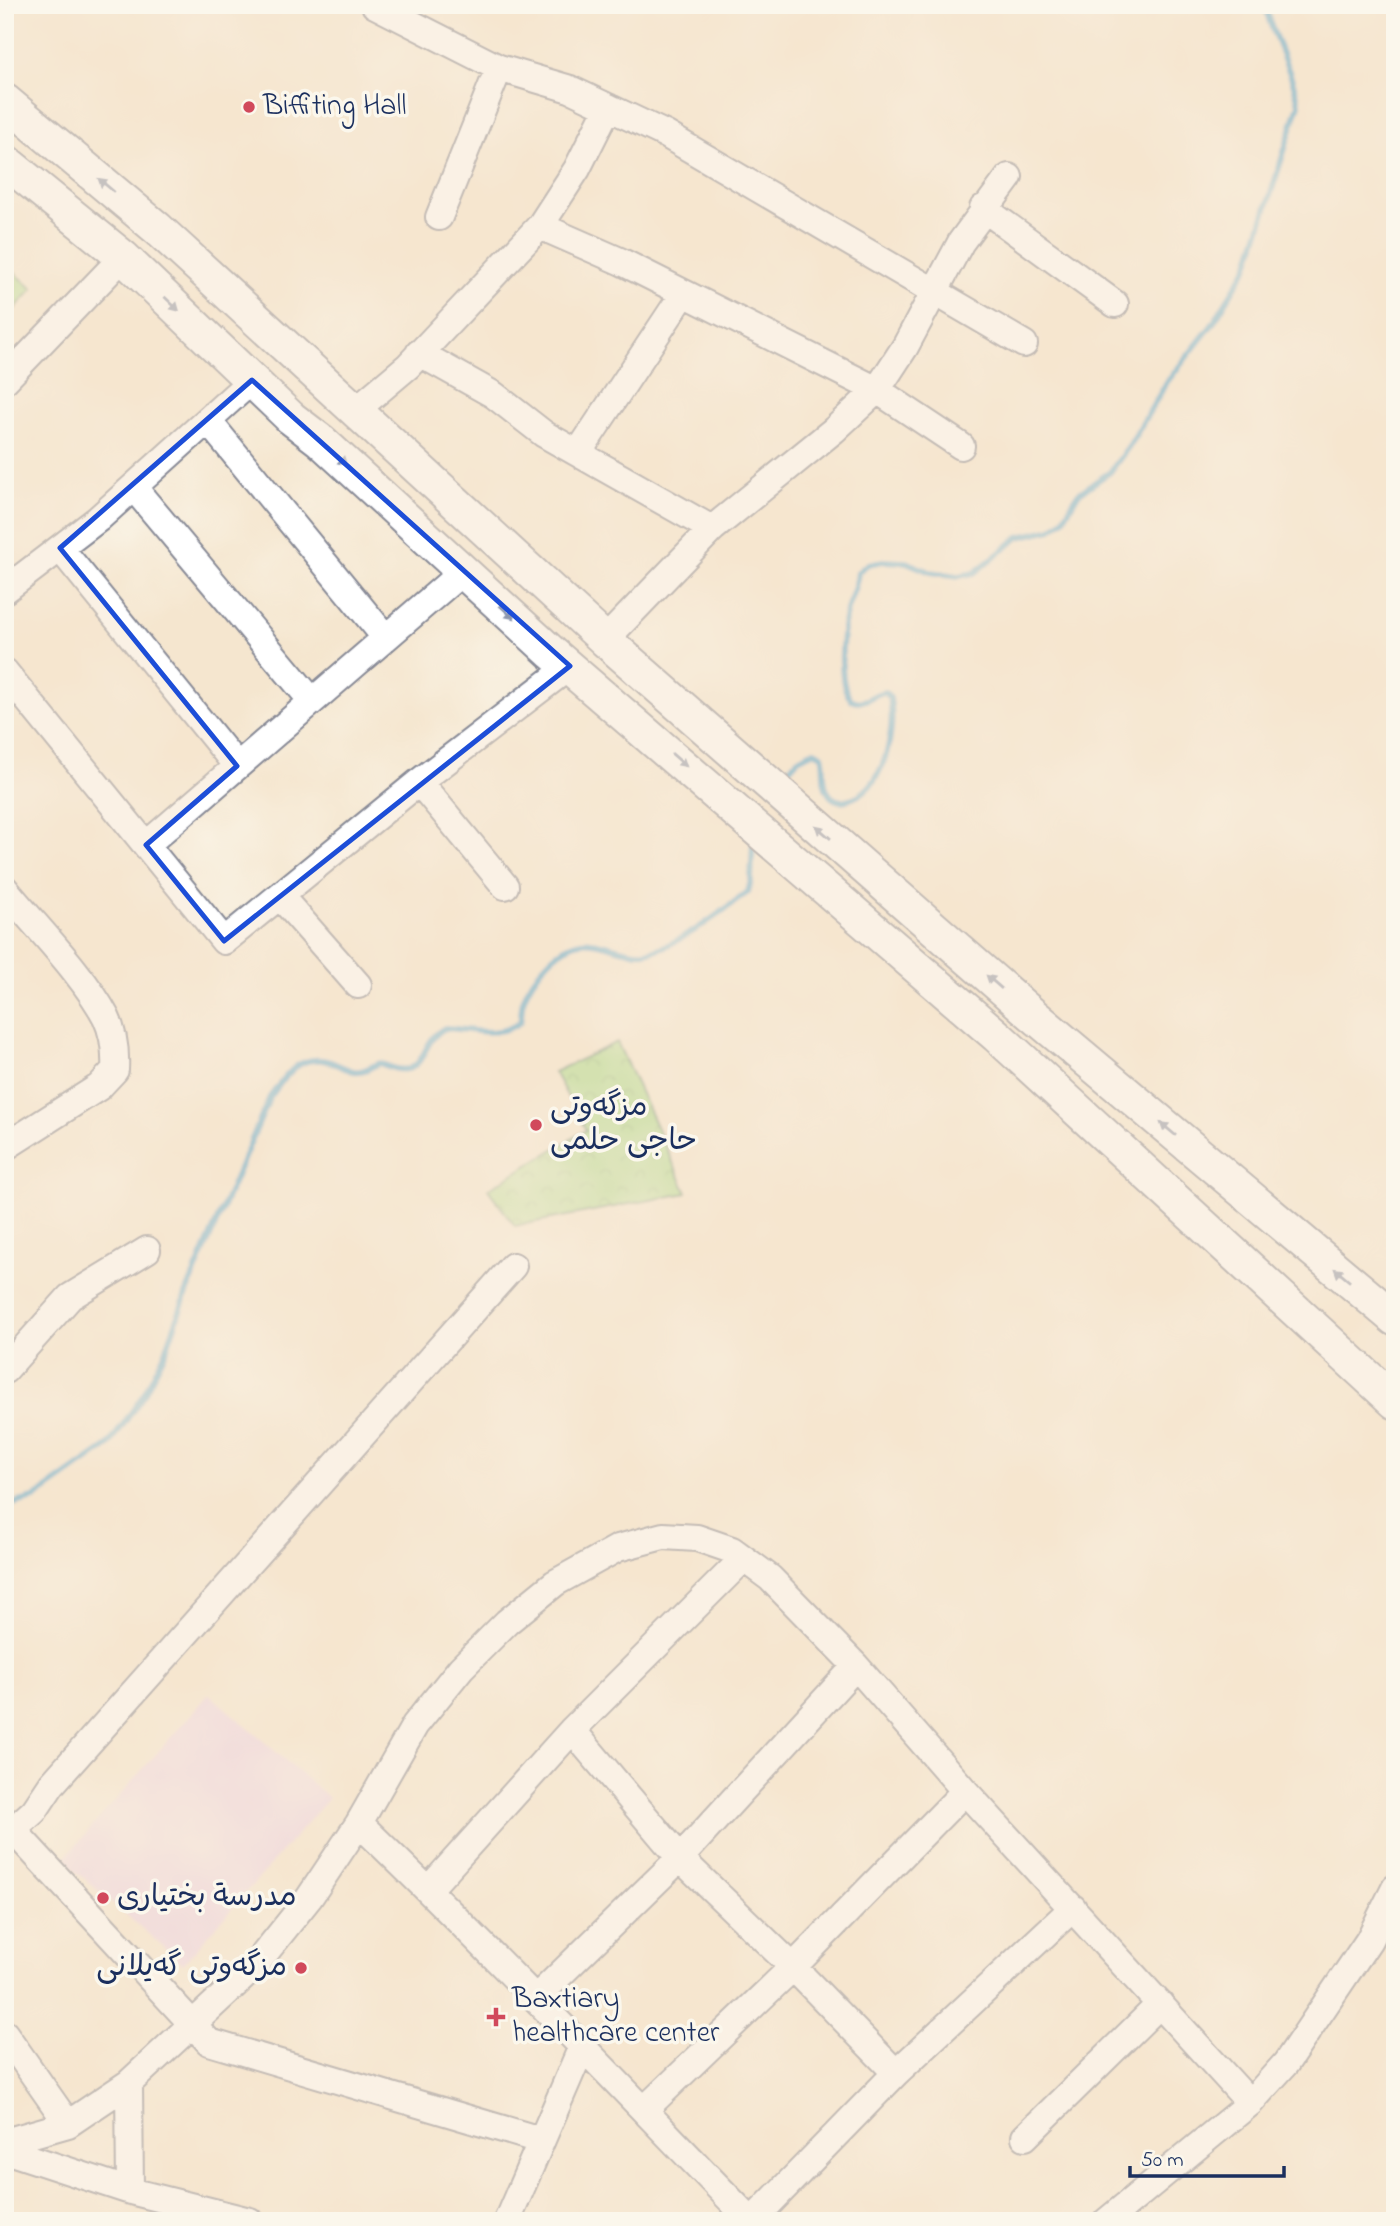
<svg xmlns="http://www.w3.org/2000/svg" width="1400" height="2226" viewBox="0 0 1400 2226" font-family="'Indie Flower','Playpen Sans Arabic',sans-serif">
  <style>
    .built { fill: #ecd1e9 }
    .park { fill: url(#park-crowns); stroke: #628674; stroke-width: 2 }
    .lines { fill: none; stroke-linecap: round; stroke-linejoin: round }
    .stream { stroke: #52a4cd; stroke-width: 6 }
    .minor-casing { stroke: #888a96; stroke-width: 30 }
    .major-casing { stroke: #888a96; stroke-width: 37 }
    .minor { stroke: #fff; stroke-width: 26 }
    .major { stroke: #fff; stroke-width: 33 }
    .oneway { fill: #8d97ae }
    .marked { fill: none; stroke: #1d4ed8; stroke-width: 5; stroke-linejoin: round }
    .poi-dot { fill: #d1495b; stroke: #fbf7ec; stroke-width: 2.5 }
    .labels { text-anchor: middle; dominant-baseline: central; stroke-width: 7; stroke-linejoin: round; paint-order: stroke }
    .poi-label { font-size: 30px; fill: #1b2f5e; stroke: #fbf7ec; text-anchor: start }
  </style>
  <defs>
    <pattern id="park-crowns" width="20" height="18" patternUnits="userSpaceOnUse" patternTransform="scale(1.75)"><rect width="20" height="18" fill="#aadc8a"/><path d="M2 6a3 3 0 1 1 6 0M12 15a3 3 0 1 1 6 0" fill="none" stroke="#92bd7a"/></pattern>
  </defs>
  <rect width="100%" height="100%" fill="#fbf7ec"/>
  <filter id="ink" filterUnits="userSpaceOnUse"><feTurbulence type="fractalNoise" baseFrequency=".0143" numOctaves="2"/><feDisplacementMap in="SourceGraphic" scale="14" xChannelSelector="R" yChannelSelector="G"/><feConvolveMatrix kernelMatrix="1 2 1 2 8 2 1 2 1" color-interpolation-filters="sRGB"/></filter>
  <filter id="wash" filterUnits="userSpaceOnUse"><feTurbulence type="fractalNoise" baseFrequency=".00686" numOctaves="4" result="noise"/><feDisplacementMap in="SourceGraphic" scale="28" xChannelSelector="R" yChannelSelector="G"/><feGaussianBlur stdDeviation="1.57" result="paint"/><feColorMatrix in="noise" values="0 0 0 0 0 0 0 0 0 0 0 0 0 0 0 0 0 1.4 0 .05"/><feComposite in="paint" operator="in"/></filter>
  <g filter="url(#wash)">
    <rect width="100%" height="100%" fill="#f5e6cf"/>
    <path class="built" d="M209 1694 329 1798 183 1964 63 1860Z"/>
    <path class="park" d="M5 264 33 289 5 319Z
      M617 1042 687 1193 515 1226 488 1189 586 1130 554 1072Z"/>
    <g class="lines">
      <path class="stream" d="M786 772 798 759 814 751 822 755C826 767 821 781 828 792 831 799 839 802 846 800 885 792 896 731 890 698L885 692C874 693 866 704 855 701 836 696 842 629 846 614 849 599 857 588 858 572L868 564 883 561 906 562 930 572 959 576 974 573 1019 537 1052 529 1063 520 1078 494 1110 472 1129 446 1167 382 1212 325 1248 266 1299 104C1292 69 1273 40 1265 5
        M5 1506 34 1498 109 1445 144 1394 166 1351 187 1291 270 1097C285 1077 298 1054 327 1061 336 1063 344 1069 354 1071 364 1073 371 1066 380 1063 429 1086 416 1043 445 1028 471 1029 499 1039 520 1022 522 1015 521 1007 523 1001 531 975 563 937 592 942 609 944 628 954 645 952 677 948 722 911 748 892L751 880 753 842"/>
    </g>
  </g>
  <g filter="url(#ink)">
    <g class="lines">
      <g class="minor-casing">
        <path id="minor" d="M375 5 499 68 570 89 665 134 1024 344
          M983 208 1115 304
          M439 217 499 68
          M540 226 622 262 877 390 961 446
          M419 353 494 395 544 434 712 529
          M5 380 123 257
          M357 409 408 366 540 226 577 169 608 107
          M208 421 385 637
          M578 453 684 293
          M134 488 312 701
          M60 548 237 766
          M5 590 98 519 252 380
          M605 640 712 529 834 430 877 390 905 347 961 242 1009 177
          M5 672 224 941 419 782 570 666
          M419 782 505 886
          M146 845 462 572
          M5 889C36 927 84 975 106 1017 114 1034 116 1052 115 1070L99 1087 5 1147
          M280 896 358 985
          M5 1370 70 1297 147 1250
          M572 1730 680 1858 793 1967 896 2073
          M359 1823C493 1952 621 2087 751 2221
          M13 1830 209 2042 540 2140
          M5 1837 34 1811 52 1784 513 1266
          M428 1890 572 1730 743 1559
          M536 1998 680 1858 856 1666
          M5 2034 68 2124
          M129 2083 130 2191
          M644 2110 793 1967 965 1791
          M1025 2137 1160 2004
          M5 2142 68 2124 129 2083 253 1968 309 1898 359 1823 415 1725 461 1668 507 1622 555 1583 618 1548 663 1536 697 1538 732 1550 770 1578 856 1666 965 1791 1250 2103
          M5 2150 130 2191 250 2221
          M507 2221 581 2049
          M752 2221 896 2073 1073 1908
          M1107 2221 1250 2103 1286 2063 1369 1940 1395 1888"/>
      </g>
      <g class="major-casing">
        <path id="major" d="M5 101 158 229 605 640 1026 1009 1395 1319
          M5 161 123 257 291 418 321 441 552 653 997 1036 1395 1402"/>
      </g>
      <use href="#minor" class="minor"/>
      <use href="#major" class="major"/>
    </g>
    <defs><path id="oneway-solid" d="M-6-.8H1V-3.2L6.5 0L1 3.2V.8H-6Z" transform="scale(1.75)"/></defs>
    <g class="oneway">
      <use href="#oneway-solid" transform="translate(106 185) rotate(-140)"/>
      <use href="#oneway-solid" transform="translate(172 304) rotate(44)"/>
      <use href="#oneway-solid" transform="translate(339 458) rotate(43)"/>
      <use href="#oneway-solid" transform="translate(507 612) rotate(42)"/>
      <use href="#oneway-solid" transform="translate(679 760) rotate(41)"/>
      <use href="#oneway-solid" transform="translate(823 832) rotate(-139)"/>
      <use href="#oneway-solid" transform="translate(994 982) rotate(-139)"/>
      <use href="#oneway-solid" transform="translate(1168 1129) rotate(-140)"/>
      <use href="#oneway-solid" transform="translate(1342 1275) rotate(-140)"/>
    </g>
  </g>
  <path d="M0 0H1400V2226H0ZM252 380 570 666 224 941 146 845 237 766 60 548Z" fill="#f5e6cf" fill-opacity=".55" fill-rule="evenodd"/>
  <path class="marked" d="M252 380 570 666 224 941 146 845 237 766 60 548Z"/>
  <g class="poi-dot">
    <circle cx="249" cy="107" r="7"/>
    <circle cx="536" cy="1125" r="7"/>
    <circle cx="103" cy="1898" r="7"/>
    <circle cx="301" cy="1968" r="7"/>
    <path d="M492.5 2006.5h7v7h7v7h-7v7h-7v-7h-7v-7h7z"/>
  </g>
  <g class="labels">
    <g class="poi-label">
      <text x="263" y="107">Biffiting Hall</text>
      <text x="550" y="1108">مزگەوتی<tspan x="550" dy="34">حاجی حلمی</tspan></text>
      <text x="117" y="1898">مدرسة بختيارى</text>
      <text x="287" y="1968" text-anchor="end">مزگەوتی گەیلانی</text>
      <text x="512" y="2000">Baxtiary<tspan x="512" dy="34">healthcare center</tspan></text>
    </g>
  </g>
  <rect width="1400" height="2226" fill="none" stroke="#fbf7ec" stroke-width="28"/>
  <path d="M1130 2166v10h154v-10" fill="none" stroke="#1b2f5e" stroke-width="3.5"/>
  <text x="1141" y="2166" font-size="21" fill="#1b2f5e" stroke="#fbf7ec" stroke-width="5" paint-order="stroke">50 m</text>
</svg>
